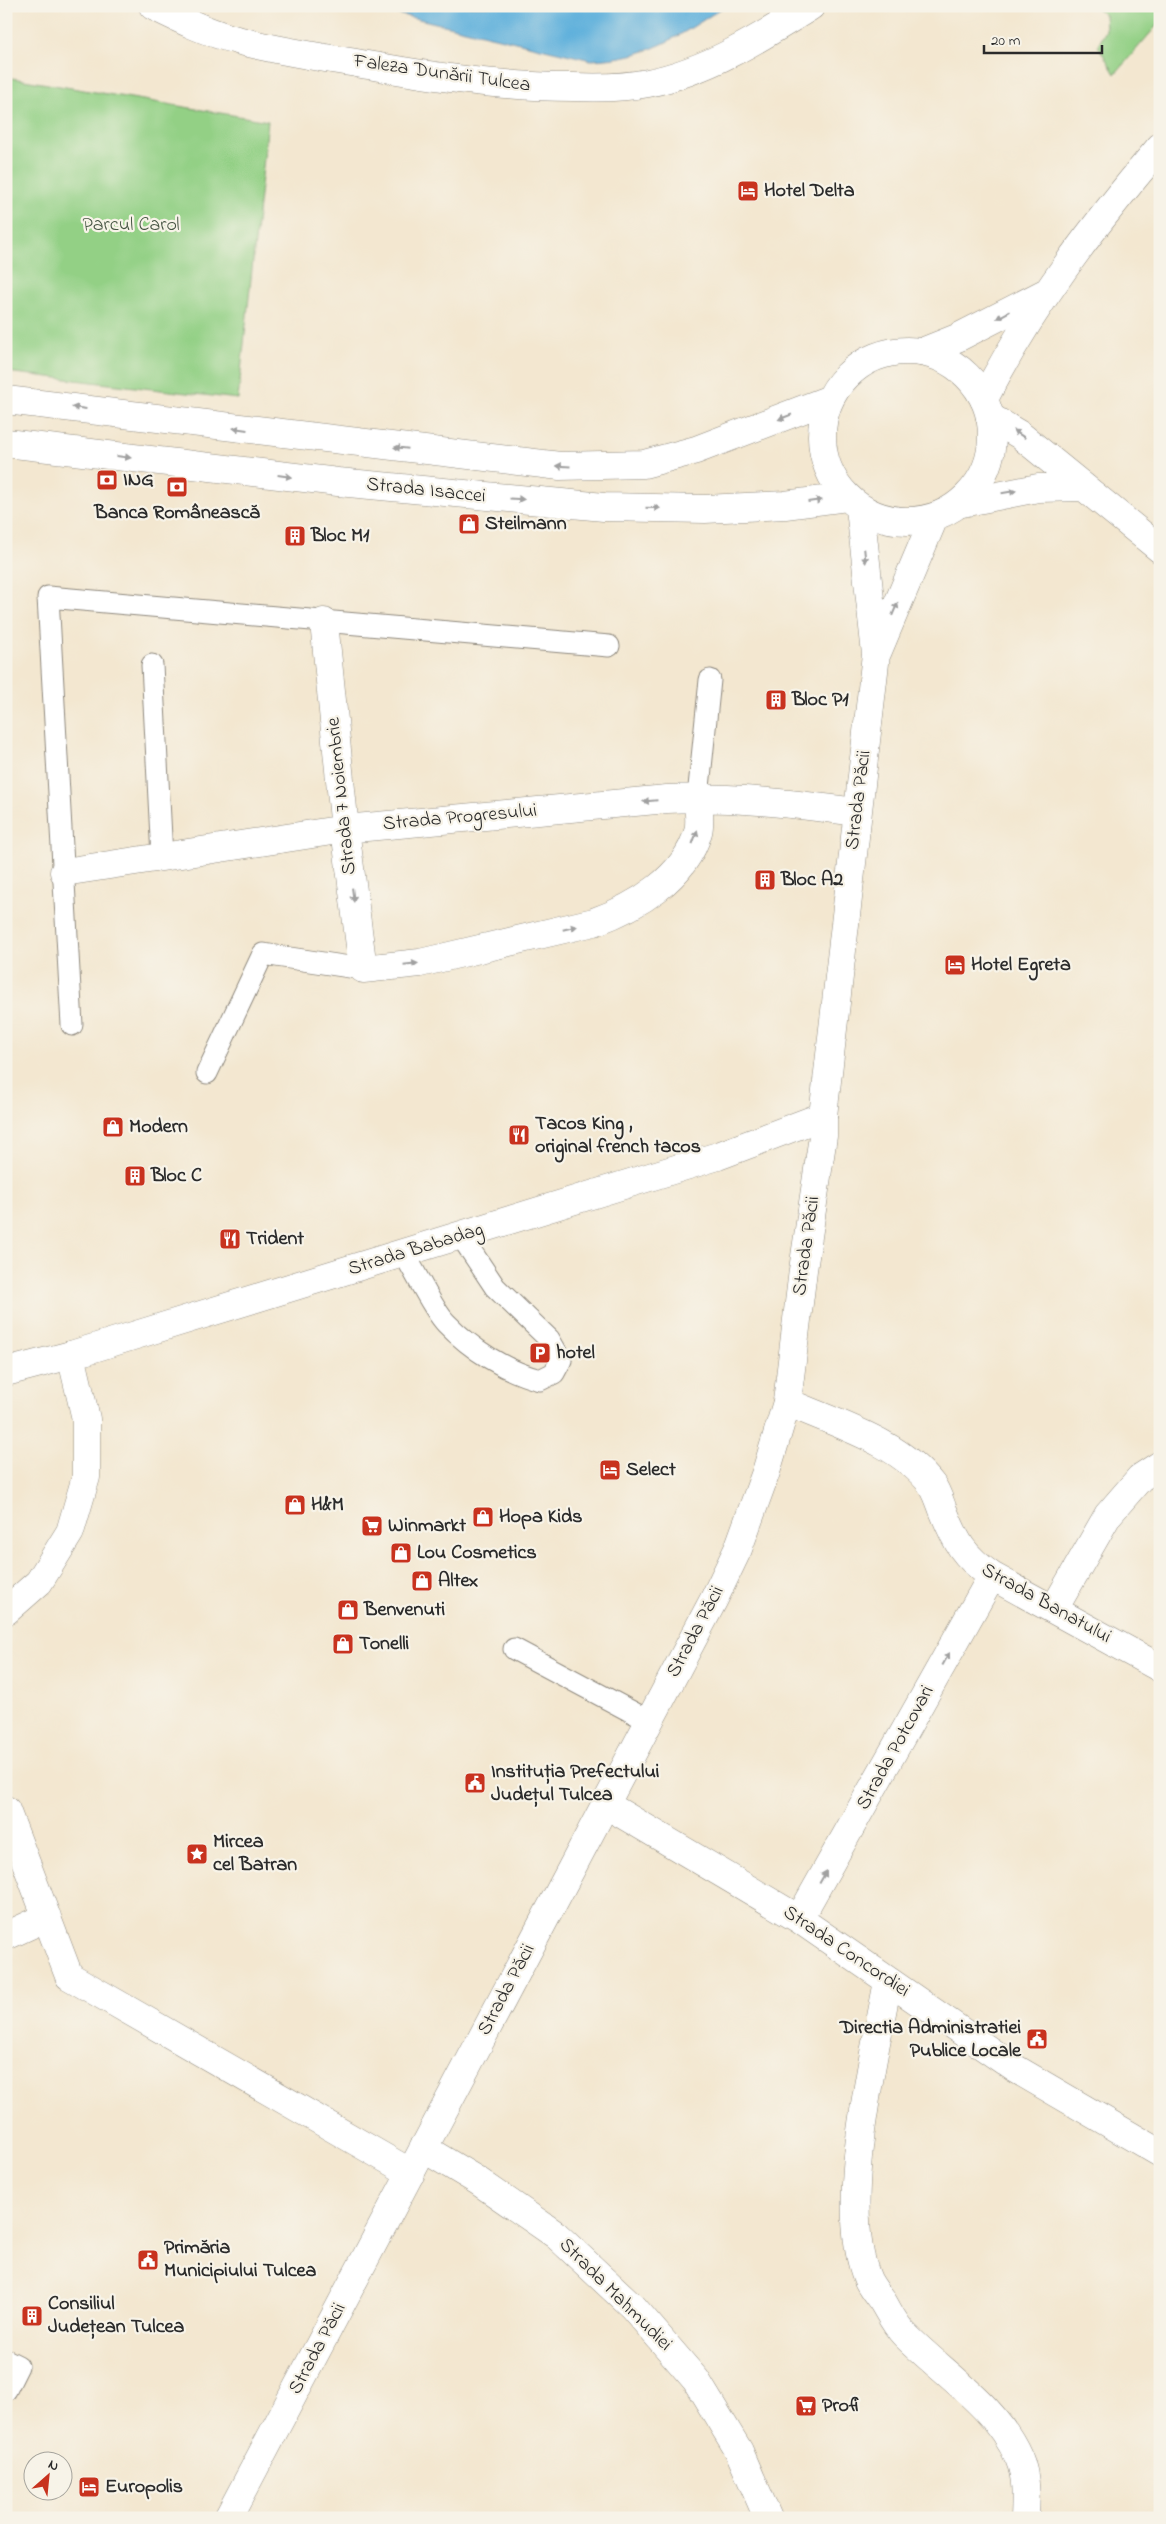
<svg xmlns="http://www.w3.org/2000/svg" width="1166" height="2524" viewBox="0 0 1166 2524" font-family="'Indie Flower',sans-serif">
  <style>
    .green { fill: #93d085; stroke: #5f7e58 }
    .water { fill: #61b1dc; stroke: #466e84 }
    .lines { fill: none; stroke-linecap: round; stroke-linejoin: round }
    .lane-casing { stroke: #8f897e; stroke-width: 23 }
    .street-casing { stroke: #8f897e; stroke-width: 29 }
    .secondary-casing { stroke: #8f897e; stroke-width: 29 }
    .primary-casing { stroke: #8f897e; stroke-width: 29 }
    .lane { stroke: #fff; stroke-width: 21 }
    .street { stroke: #fff; stroke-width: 28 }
    .secondary { stroke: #fff; stroke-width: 28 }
    .primary { stroke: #fff; stroke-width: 28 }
    .oneway { fill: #a0a0a0 }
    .labels { text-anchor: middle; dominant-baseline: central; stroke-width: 4.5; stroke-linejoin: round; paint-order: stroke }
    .street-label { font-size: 20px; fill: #2b2b2b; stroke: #f7f3e8 }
    .poi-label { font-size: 20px; font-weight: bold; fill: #2b2b2b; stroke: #f7f3e8; text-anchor: start }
    .park-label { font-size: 20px; fill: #455442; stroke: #f7f3e8 }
  </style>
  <rect width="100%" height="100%" fill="#f7f3e8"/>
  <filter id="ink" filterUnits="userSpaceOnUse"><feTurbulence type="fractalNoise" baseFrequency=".02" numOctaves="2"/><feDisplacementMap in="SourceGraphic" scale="10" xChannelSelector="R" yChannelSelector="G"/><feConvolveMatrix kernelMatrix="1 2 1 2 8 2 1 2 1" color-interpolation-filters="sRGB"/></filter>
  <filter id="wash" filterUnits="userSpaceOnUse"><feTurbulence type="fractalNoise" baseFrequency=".0096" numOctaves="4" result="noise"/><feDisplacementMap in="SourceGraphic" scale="20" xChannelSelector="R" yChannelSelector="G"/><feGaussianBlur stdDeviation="1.12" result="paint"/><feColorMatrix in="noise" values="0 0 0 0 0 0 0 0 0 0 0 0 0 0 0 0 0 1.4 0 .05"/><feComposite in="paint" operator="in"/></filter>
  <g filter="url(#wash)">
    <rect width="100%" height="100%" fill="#f3e7d0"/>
    <path class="green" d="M1093 6H1160V22L1115 74 1098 46 1106 30 1105 15Z
      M6 77 268 121 238 399 6 372Z"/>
    <path class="water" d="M364 6H725C677 37 651 58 591 60Z"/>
  </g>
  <g filter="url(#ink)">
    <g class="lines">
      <g class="lane-casing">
        <path id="lane" d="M152 665 162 857
          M698 797 710 680
          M72 1025 48 597 609 646
          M207 1073 263 954 363 969
          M404 1254C415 1271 433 1310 446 1323 471 1349 505 1371 540 1380L554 1373 561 1360 549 1339 495 1287 461 1236
          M514 1649 649 1721
          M6 2360 18 2366 6 2390"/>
      </g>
      <g class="street-casing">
        <path id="street" d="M153 6C179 19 208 33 237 40 285 53 336 59 385 68 448 79 509 87 573 87 598 88 623 88 648 83 708 71 760 38 811 6
          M922 352 957 338 1045 293
          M984 399C1031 307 1093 226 1160 147
          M324 622 345 829 363 969 420 963 594 922C636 907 685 878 698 832 701 822 698 808 698 797
          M64 872 345 829 667 799C731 796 795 804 857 812
          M787 1402C836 1424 899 1441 932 1485 937 1492 940 1502 943 1510 956 1542 963 1556 992 1576L1160 1668
          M1054 1609 1108 1515 1140 1478 1160 1465
          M6 1611 39 1582 70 1532 86 1477V1419L71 1355
          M605 1804 799 1919 1016 2069 1160 2153
          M6 1810 69 1976 411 2173
          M799 1919 992 1576
          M6 1936 47 1917
          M888 1981C874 2059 836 2207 868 2280 872 2288 878 2295 883 2302 889 2312 895 2325 904 2334 943 2374 996 2405 1019 2458 1027 2477 1026 2498 1025 2518"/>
      </g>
      <g class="secondary-casing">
        <path id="secondary" d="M990 417 1020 435 1160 549
          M962 503 1038 488 1084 487
          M423 2148 478 2181 556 2235 633 2307 696 2380 739 2451 768 2518
          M228 2518 714 1599 738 1549 766 1472 787 1402 803 1270 823 1136V1116"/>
      </g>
      <g class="primary-casing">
        <path id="primary" d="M822 436a85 85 0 1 1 170 0a85 85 0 1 1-170 0Z
          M6 400 560 466 644 464 696 450 830 399
          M6 443 338 482 604 507 705 509 785 505 847 497
          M877 653 934 518
          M6 1372 71 1355 718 1156 823 1116 876 654 860 508"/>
      </g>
      <use href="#lane" class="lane"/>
      <use href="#street" class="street"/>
      <use href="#secondary" class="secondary"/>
      <use href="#primary" class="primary"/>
    </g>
    <defs><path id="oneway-solid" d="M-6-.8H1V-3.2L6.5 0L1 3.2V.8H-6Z" transform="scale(1.25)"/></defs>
    <g class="oneway">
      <use href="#oneway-solid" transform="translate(1003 315) rotate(152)"/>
      <use href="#oneway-solid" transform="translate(79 408) rotate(-173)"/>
      <use href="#oneway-solid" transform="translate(785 417) rotate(159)"/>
      <use href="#oneway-solid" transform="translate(240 429) rotate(-173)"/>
      <use href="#oneway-solid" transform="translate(1019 434) rotate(-146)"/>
      <use href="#oneway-solid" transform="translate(401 448) rotate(-174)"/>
      <use href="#oneway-solid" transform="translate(124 457) rotate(7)"/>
      <use href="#oneway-solid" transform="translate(563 466) rotate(-177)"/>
      <use href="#oneway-solid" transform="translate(285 476) rotate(7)"/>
      <use href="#oneway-solid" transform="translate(1009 492) rotate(-9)"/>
      <use href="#oneway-solid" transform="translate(517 499) rotate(4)"/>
      <use href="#oneway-solid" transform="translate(815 501) rotate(-7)"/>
      <use href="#oneway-solid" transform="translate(653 508) rotate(1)"/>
      <use href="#oneway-solid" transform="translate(865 556) rotate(84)"/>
      <use href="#oneway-solid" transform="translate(895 609) rotate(-67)"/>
      <use href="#oneway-solid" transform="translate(650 801) rotate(175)"/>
      <use href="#oneway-solid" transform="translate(695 837) rotate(-70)"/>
      <use href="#oneway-solid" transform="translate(353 895) rotate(83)"/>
      <use href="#oneway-solid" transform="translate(570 928) rotate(-13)"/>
      <use href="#oneway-solid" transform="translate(411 964) rotate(-6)"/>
      <use href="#oneway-solid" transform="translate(946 1659) rotate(-61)"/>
      <use href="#oneway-solid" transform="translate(823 1877) rotate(-61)"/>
    </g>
  </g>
  <defs>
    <g id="hotel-square" transform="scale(1.125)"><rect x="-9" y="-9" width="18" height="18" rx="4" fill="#c8321e" stroke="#f7f3e8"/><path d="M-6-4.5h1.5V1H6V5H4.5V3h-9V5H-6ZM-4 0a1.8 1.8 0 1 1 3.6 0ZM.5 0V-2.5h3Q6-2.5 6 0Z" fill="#fff"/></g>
    <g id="bank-square" transform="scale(1.125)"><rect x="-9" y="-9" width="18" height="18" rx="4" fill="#c8321e" stroke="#f7f3e8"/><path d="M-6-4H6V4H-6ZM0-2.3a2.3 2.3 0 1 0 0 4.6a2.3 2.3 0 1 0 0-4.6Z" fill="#fff"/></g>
    <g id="shop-square" transform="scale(1.125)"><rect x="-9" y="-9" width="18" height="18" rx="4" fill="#c8321e" stroke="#f7f3e8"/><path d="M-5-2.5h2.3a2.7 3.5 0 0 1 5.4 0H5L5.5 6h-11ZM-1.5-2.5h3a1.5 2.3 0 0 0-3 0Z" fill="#fff"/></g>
    <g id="building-square" transform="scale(1.125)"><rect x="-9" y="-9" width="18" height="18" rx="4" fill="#c8321e" stroke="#f7f3e8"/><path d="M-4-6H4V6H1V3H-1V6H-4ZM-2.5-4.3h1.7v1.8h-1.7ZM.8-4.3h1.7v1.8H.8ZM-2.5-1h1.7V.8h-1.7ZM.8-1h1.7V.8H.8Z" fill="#fff"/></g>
    <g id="restaurant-square" transform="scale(1.125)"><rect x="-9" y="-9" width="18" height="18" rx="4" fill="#c8321e" stroke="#f7f3e8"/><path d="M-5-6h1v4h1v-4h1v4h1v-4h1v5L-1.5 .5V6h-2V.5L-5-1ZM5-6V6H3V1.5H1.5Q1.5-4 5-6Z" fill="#fff"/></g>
    <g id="parking-square" transform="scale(1.125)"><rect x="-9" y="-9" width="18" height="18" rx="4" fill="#c8321e" stroke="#f7f3e8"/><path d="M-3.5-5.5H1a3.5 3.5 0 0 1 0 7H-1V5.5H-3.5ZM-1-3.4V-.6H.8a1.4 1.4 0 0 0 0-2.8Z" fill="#fff"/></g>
    <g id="supermarket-square" transform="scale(1.125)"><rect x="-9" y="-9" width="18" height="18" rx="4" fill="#c8321e" stroke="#f7f3e8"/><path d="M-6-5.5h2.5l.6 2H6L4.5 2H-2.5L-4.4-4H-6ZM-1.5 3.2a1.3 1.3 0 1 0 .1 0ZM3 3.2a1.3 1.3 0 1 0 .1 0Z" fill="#fff"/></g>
    <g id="civic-square" transform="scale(1.125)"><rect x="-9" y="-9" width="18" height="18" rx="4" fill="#c8321e" stroke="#f7f3e8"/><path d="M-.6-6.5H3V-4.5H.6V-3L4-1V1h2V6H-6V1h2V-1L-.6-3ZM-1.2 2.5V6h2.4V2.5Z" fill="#fff"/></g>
    <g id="sight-square" transform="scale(1.125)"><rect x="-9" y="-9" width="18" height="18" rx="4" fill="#c8321e" stroke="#f7f3e8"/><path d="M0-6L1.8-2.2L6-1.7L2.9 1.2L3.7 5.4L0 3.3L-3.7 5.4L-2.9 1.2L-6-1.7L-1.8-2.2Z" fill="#fff"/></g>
  </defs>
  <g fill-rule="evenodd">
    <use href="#hotel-square" x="748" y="191"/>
    <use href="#bank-square" x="107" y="480"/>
    <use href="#bank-square" x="177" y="487"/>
    <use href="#shop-square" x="469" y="524"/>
    <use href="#building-square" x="295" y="536"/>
    <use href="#building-square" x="776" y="700"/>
    <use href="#building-square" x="765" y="880"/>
    <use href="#hotel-square" x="955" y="965"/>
    <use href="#shop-square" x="113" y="1127"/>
    <use href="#restaurant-square" x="519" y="1135"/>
    <use href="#building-square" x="135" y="1176"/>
    <use href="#restaurant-square" x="230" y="1239"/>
    <use href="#parking-square" x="540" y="1353"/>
    <use href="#hotel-square" x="610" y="1470"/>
    <use href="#shop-square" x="295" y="1505"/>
    <use href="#shop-square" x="483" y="1517"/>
    <use href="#supermarket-square" x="372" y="1526"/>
    <use href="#shop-square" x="401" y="1553"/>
    <use href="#shop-square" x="422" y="1581"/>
    <use href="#shop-square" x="348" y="1610"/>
    <use href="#shop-square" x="343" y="1644"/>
    <use href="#civic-square" x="475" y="1783"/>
    <use href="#sight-square" x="197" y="1854"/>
    <use href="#civic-square" x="1037" y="2039"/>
    <use href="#civic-square" x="148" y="2260"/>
    <use href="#building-square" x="32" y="2316"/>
    <use href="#supermarket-square" x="806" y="2406"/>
    <use href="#hotel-square" x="89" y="2487"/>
  </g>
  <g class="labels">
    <g class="street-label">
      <text transform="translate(442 74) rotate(8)">Faleza Dunării Tulcea</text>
      <text transform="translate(426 491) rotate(6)">Strada Isaccei</text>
      <text transform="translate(342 796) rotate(-96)">Strada 7 Noiembrie</text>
      <text transform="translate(859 800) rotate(-83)">Strada Păcii</text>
      <text transform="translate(460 818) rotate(-5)">Strada Progresului</text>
      <text transform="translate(807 1246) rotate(-82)">Strada Păcii</text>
      <text transform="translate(416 1250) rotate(-17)">Strada Babadag</text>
      <text transform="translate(1046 1604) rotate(29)">Strada Banatului</text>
      <text transform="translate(696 1632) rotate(-62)">Strada Păcii</text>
      <text transform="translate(896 1748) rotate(-61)">Strada Potcovari</text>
      <text transform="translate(846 1952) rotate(34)">Strada Concordiei</text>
      <text transform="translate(507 1990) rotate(-62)">Strada Păcii</text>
      <text transform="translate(615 2295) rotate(45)">Strada Mahmudiei</text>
      <text transform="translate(318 2349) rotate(-62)">Strada Păcii</text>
    </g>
    <g class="poi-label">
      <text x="764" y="191">Hotel Delta</text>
      <text x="123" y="480">ING</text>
      <text x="177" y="513" text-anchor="middle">Banca Românească</text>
      <text x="485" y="524">Steilmann</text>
      <text x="311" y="536">Bloc M1</text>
      <text x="792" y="700">Bloc P1</text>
      <text x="781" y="880">Bloc A2</text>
      <text x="971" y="965">Hotel Egreta</text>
      <text x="535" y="1124">Tacos King ,<tspan x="535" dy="23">original french tacos</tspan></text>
      <text x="129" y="1127">Modern</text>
      <text x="151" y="1176">Bloc C</text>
      <text x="246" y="1239">Trident</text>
      <text x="556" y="1353">hotel</text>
      <text x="626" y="1470">Select</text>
      <text x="311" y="1505">H&amp;M</text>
      <text x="499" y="1517">Hopa Kids</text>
      <text x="388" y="1526">Winmarkt</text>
      <text x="417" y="1553">Lou Cosmetics</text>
      <text x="438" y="1581">Altex</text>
      <text x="364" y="1610">Benvenuti</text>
      <text x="359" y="1644">Tonelli</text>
      <text x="491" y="1772">Instituția Prefectului<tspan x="491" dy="23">Județul Tulcea</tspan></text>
      <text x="213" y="1842">Mircea<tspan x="213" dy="23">cel Batran</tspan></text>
      <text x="1021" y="2028" text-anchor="end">Directia Administratiei<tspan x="1021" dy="23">Publice Locale</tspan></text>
      <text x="164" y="2248">Primăria<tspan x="164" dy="23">Municipiului Tulcea</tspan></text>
      <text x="48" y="2304">Consiliul<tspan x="48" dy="23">Județean Tulcea</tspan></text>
      <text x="822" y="2406">Profi</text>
      <text x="105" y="2487">Europolis</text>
    </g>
    <g class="park-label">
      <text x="131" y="225">Parcul Carol</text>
    </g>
  </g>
  <rect width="1166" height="2524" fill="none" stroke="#f7f3e8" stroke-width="25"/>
  <g transform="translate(48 2476) rotate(27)"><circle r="24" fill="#f7f3e8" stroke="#a5a39c"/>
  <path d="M0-4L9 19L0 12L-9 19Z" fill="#c8321e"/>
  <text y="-8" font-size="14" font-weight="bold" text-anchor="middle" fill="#2b2b2b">N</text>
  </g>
  <path d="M984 45v8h118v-8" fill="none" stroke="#2b2b2b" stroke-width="2.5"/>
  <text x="991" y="45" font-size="15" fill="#2b2b2b" stroke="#f7f3e8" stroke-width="4" paint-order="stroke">20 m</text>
</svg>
